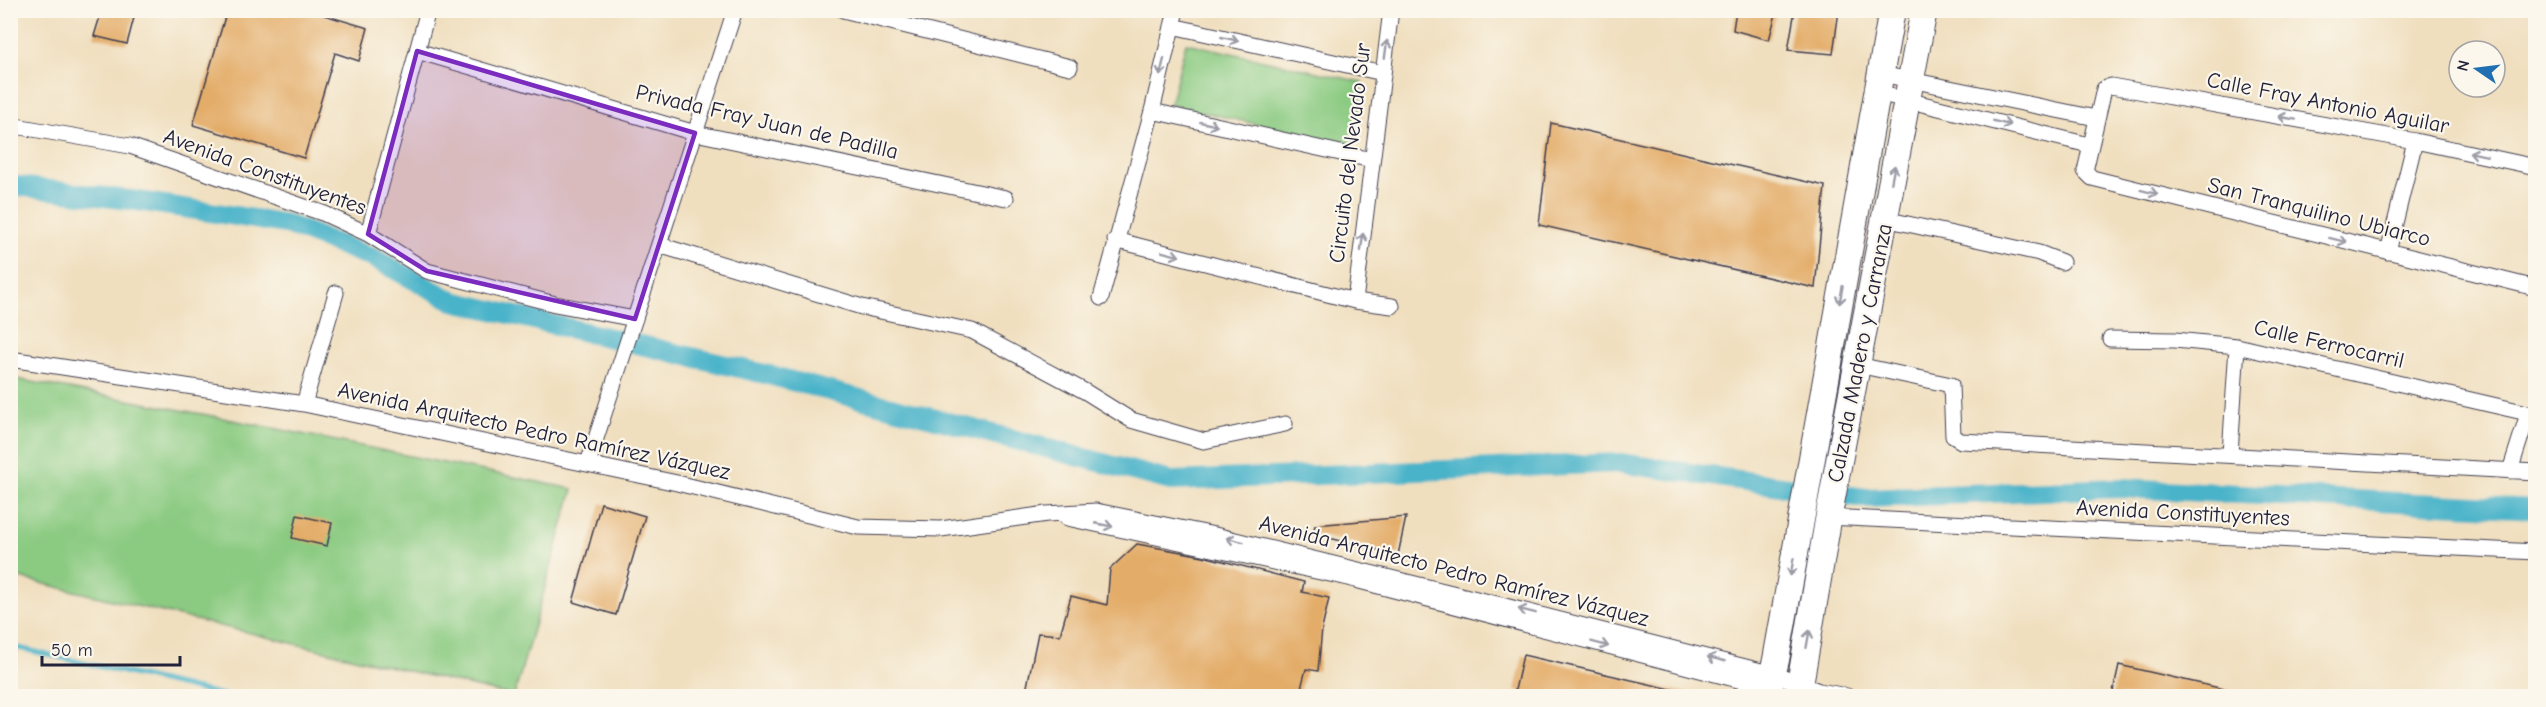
<svg xmlns="http://www.w3.org/2000/svg" width="2546" height="707" viewBox="0 0 2546 707" font-family="'Comic Neue',sans-serif">
  <style>
    .green { fill: #8aca81; stroke: #56765e; stroke-width: 1.5 }
    .lines { fill: none; stroke-linecap: round; stroke-linejoin: round }
    .stream { stroke: #4ab3c9; stroke-width: 5 }
    .canal { stroke: #4ab3c9; stroke-width: 20 }
    .building { fill: #e3ac68 }
    .minor-casing { stroke: #413e4f; stroke-width: 17 }
    .primary-casing { stroke: #413e4f; stroke-width: 28 }
    .minor { stroke: #fff; stroke-width: 15 }
    .primary { stroke: #fff; stroke-width: 26 }
    .oneway { stroke: #9c9ca7 }
    .marked { fill: #7b2cbf; fill-opacity: 0.2; stroke: #7b2cbf; stroke-width: 4.5; stroke-linejoin: round }
    .labels { text-anchor: middle; dominant-baseline: central; stroke-width: 4.5; stroke-linejoin: round; paint-order: stroke }
    .street-label { font-size: 22px; fill: #22223b; stroke: #fbf7ec }
  </style>
  <rect width="100%" height="100%" fill="#fbf7ec"/>
  <filter id="ink" filterUnits="userSpaceOnUse"><feTurbulence type="fractalNoise" baseFrequency=".0167" numOctaves="2"/><feDisplacementMap in="SourceGraphic" scale="12" xChannelSelector="R" yChannelSelector="G"/><feConvolveMatrix kernelMatrix="1 2 1 2 8 2 1 2 1" color-interpolation-filters="sRGB"/></filter>
  <filter id="wash" filterUnits="userSpaceOnUse"><feTurbulence type="fractalNoise" baseFrequency=".008" numOctaves="4" result="noise"/><feDisplacementMap in="SourceGraphic" scale="24" xChannelSelector="R" yChannelSelector="G"/><feGaussianBlur stdDeviation="1.35" result="paint"/><feColorMatrix in="noise" values="0 0 0 0 0 0 0 0 0 0 0 0 0 0 0 0 0 1.4 0 .05"/><feComposite in="paint" operator="in"/></filter>
  <g filter="url(#wash)">
    <rect width="100%" height="100%" fill="#f0dfbf"/>
    <path class="green" d="M1186 43 1362 82 1354 146 1170 105Z
      M11 378 218 417 573 489 514 696 11 576Z"/>
    <g class="lines">
      <path class="stream" d="M10 646 227 696"/>
      <path class="canal" d="M10 185 145 202 286 224 373 258 453 301 769 375 1171 481 1620 463 1865 498 2122 488 2536 509"/>
    </g>
    <g id="blocks">
      <path class="building" d="M102 10H136L127 44 94 36Z
        M227 10H307L368 28 359 61 335 53 304 158 193 125Z
        M1736 10H1777L1769 40 1733 30Z
        M1795 10H1839L1833 54 1788 50Z
        M1551 123 1825 186 1815 288 1539 225Z
        M601 503 645 516 616 615 573 602Z
        M297 515 332 523 327 546 292 538Z
        M1406 517 1398 555 1313 534 1315 525Z
        M1137 544 1203 556 1304 582 1302 592 1329 598 1322 629 1318 671 1306 669 1299 696H1025L1038 633 1060 635 1071 596 1107 605 1110 569Z
        M1523 655 1701 696H1541L1515 690Z
        M2119 665 2254 696H2112Z"/>
    </g>
  </g>
  <g filter="url(#ink)">
    <use href="#blocks" fill-opacity="0" stroke="#413e4f" stroke-width="1.5"/>
    <g class="lines">
      <g class="minor-casing">
        <path id="minor" d="M843 10 1070 67
          M1172 26 1383 73
          M417 51 695 133 1006 198
          M1881 74 2096 118
          M1878 93 2089 145
          M1152 111 1372 160
          M10 125 130 146 325 214 368 234 427 271 555 304 635 319
          M2536 167 2415 141 2111 86 2104 89 2085 171 2092 178 2536 288
          M1885 219 2039 253 2062 262
          M368 234 428 10
          M1115 240 1355 301 1392 306
          M659 245 862 307 972 331 1086 392 1131 420 1204 441 1285 424
          M2388 252 2415 141
          M1101 298 1152 111 1176 10
          M1355 301 1391 10
          M2110 339 2175 340 2237 346 2536 415
          M10 359 304 404 677 483 858 527 941 529 1047 514 1096 511 1215 535 1493 603 1773 674 1819 691 1847 696
          M1858 365 1951 385 1953 436 1961 441 2536 472
          M304 404 336 293
          M2230 454 2237 346
          M588 463 735 10
          M2510 471 2528 414
          M1828 517 2536 552
          M1067 518 1344 577 1769 688 1774 692"/>
      </g>
      <g class="primary-casing">
        <path id="primary" d="M1767 696 1776 660 1892 10
          M1798 696 1830 509 1924 10"/>
      </g>
      <use href="#minor" class="minor"/>
      <use href="#primary" class="primary"/>
    </g>
    <defs><path id="oneway-shaft" d="M-6 0H5M1.5-3L5.5 0L1.5 3" fill="none" stroke-width="1.6" stroke-linecap="round" stroke-linejoin="round" transform="scale(1.5)"/></defs>
    <g class="oneway">
      <use href="#oneway-shaft" transform="translate(1230 39) rotate(13)"/>
      <use href="#oneway-shaft" transform="translate(1386 49) rotate(-82)"/>
      <use href="#oneway-shaft" transform="translate(1162 67) rotate(104)"/>
      <use href="#oneway-shaft" transform="translate(2287 118) rotate(-170)"/>
      <use href="#oneway-shaft" transform="translate(2002 123) rotate(14)"/>
      <use href="#oneway-shaft" transform="translate(1209 124) rotate(13)"/>
      <use href="#oneway-shaft" transform="translate(2478 154) rotate(-168)"/>
      <use href="#oneway-shaft" transform="translate(1893 174) rotate(-79)"/>
      <use href="#oneway-shaft" transform="translate(2149 192) rotate(14)"/>
      <use href="#oneway-shaft" transform="translate(2338 240) rotate(14)"/>
      <use href="#oneway-shaft" transform="translate(1362 242) rotate(-83)"/>
      <use href="#oneway-shaft" transform="translate(1171 254) rotate(14)"/>
      <use href="#oneway-shaft" transform="translate(1841 295) rotate(100)"/>
      <use href="#oneway-shaft" transform="translate(1104 525) rotate(11)"/>
      <use href="#oneway-shaft" transform="translate(1235 540) rotate(-166)"/>
      <use href="#oneway-shaft" transform="translate(1792 567) rotate(100)"/>
      <use href="#oneway-shaft" transform="translate(1527 611) rotate(-166)"/>
      <use href="#oneway-shaft" transform="translate(1808 639) rotate(-80)"/>
      <use href="#oneway-shaft" transform="translate(1600 644) rotate(15)"/>
      <use href="#oneway-shaft" transform="translate(1716 659) rotate(-166)"/>
    </g>
  </g>
  <path class="marked" d="M417 51 695 133 635 319 427 271 368 234Z"/>
  <g class="labels">
    <g class="street-label">
      <text transform="translate(2328 103) rotate(11)">Calle Fray Antonio Aguilar</text>
      <text transform="translate(767 122) rotate(13)">Privada Fray Juan de Padilla</text>
      <text transform="translate(1350 153) rotate(-83)">Circuito del Nevado Sur</text>
      <text transform="translate(265 172) rotate(20)">Avenida Constituyentes</text>
      <text transform="translate(2319 212) rotate(14)">San Tranquilino Ubiarco</text>
      <text transform="translate(2329 344) rotate(13)">Calle Ferrocarril</text>
      <text transform="translate(1860 353) rotate(-79)">Calzada Madero y Carranza</text>
      <text transform="translate(534 431) rotate(12)">Avenida Arquitecto Pedro Ramírez Vázquez</text>
      <text transform="translate(2183 513) rotate(3)">Avenida Constituyentes</text>
      <text transform="translate(1454 571) rotate(14)">Avenida Arquitecto Pedro Ramírez Vázquez</text>
    </g>
  </g>
  <rect width="2546" height="707" fill="none" stroke="#fbf7ec" stroke-width="36"/>
  <g transform="translate(2477 69) rotate(284)"><circle r="28" fill="#fbf7ec" stroke="#a4a2a5" stroke-width="1.5"/>
  <path d="M0-4.5L10 22L0 15L-10 22Z" fill="#1f6fb2"/>
  <text y="-9" font-size="16" font-weight="bold" text-anchor="middle" fill="#22223b">N</text>
  </g>
  <path d="M42 656v9h138v-9" fill="none" stroke="#22223b" stroke-width="3"/>
  <text x="51" y="656" font-size="18" fill="#22223b" stroke="#fbf7ec" stroke-width="4.5" paint-order="stroke">50 m</text>
</svg>
